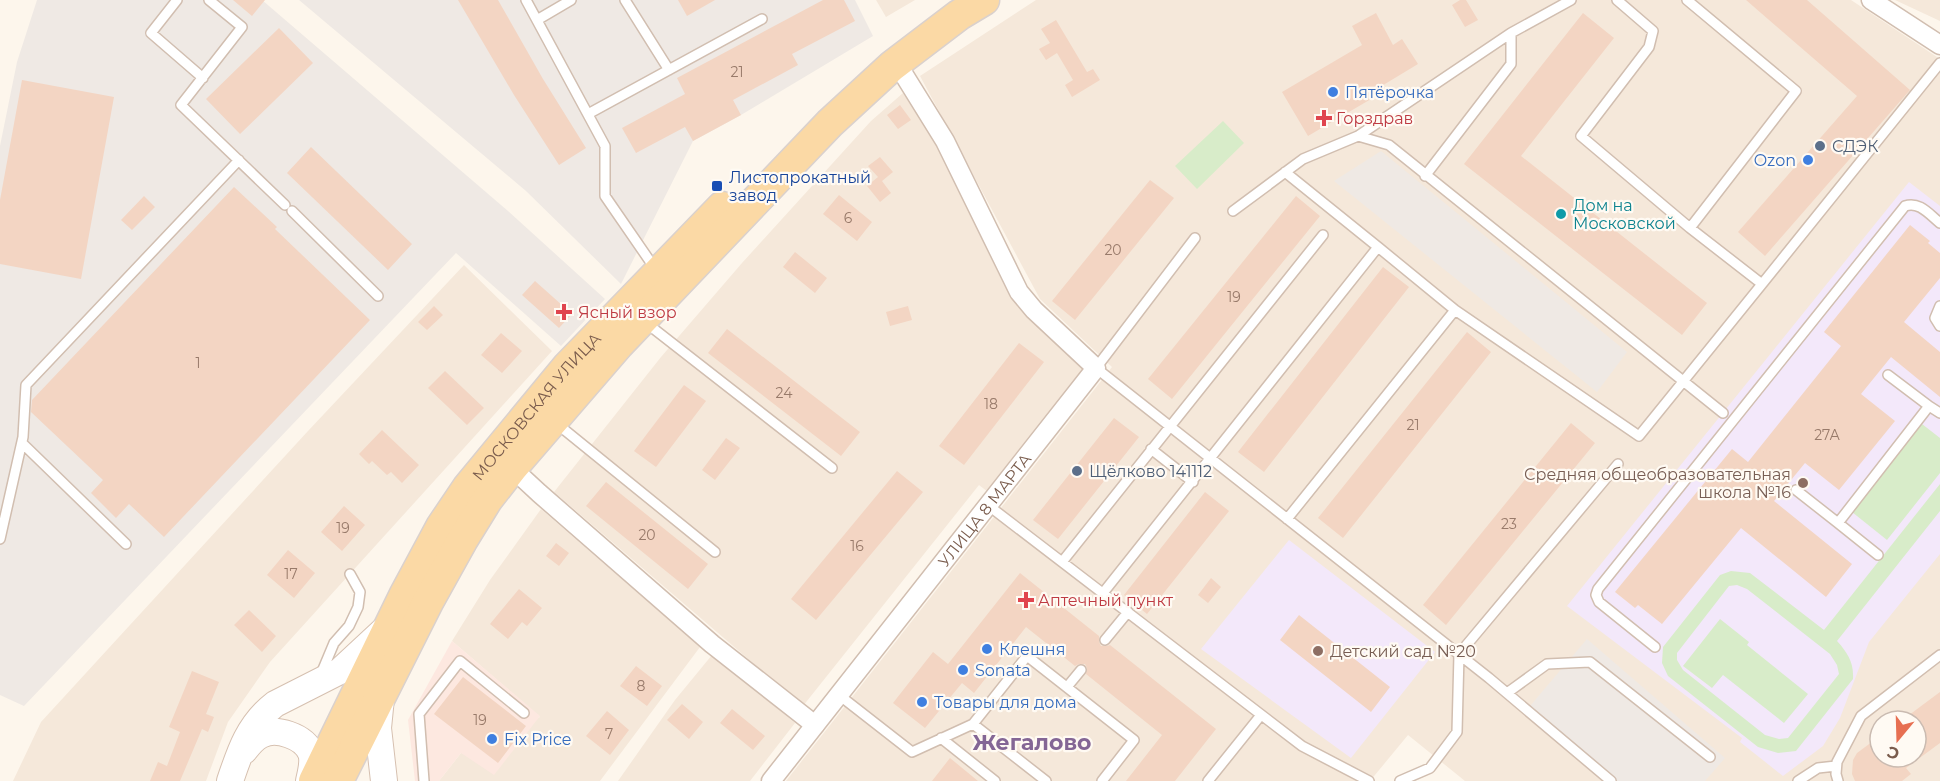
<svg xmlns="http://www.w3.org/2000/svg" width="1940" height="781" viewBox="0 0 1940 781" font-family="Montserrat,sans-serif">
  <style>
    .residential { fill: #f5e8da; fill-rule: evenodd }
    .commercial { fill: #fde8e0 }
    .industrial { fill: #efe9e4 }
    .education { fill: #f3e8fa }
    .green { fill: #d8ecc9; fill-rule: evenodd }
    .building { fill: #f3d5c3 }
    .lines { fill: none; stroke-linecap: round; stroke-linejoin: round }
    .lane-casing { stroke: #d1beb0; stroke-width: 12 }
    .street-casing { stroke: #d1beb0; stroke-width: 21 }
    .secondary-casing { stroke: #d6c0b0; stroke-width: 28 }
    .primary-casing { stroke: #dad1cd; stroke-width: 33 }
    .lane { stroke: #fff; stroke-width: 9 }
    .street { stroke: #fff; stroke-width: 18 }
    .secondary { stroke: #fff; stroke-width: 26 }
    .primary { stroke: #fbd9a5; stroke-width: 30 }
    .shop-dot { fill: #3f7fe0; stroke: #fffaf3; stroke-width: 2 }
    .health-dot { fill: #e0444e; stroke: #fffaf3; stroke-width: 2 }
    .service-dot { fill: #5c6f8a; stroke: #fffaf3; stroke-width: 2 }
    .transit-dot { fill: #1a4fb4; stroke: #fffaf3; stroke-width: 2 }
    .culture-dot { fill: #0f9aa8; stroke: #fffaf3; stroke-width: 2 }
    .education-dot { fill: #8d6e63; stroke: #fffaf3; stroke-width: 2 }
    .labels { text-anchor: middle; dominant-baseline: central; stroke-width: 4.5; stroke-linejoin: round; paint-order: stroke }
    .number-label { font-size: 14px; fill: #987a6a }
    .shop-label { font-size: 16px; fill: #366cbe; stroke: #fffaf3; text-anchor: start }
    .health-label { font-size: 16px; fill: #be3a42; stroke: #fffaf3; text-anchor: start }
    .service-label { font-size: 16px; fill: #4e5e75; stroke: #fffaf3; text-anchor: start }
    .transit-label { font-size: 16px; fill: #164399; stroke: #fffaf3; text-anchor: start }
    .culture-label { font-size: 16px; fill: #0d838f; stroke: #fffaf3; text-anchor: start }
    .street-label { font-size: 16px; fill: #7a5c4d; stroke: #fffaf3 }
    .education-label { font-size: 16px; fill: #785e54; stroke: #fffaf3; text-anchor: end }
    .district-label { font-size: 22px; font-weight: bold; fill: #846695; stroke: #fffaf3 }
  </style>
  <rect width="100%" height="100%" fill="#fdf6ec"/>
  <path class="residential" d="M876 0H915L886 17Z
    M1036 0H1851L1940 59V781H1465L1408 735 1370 781H786L1112 367 1040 299 920 76ZM1880 721H1916V757H1880Z
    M1895 0H1940V21Z
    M903 93 936 144 1004 285 1027 316 1084 369 988 492 979 485 803 706 554 492 661 357 742 263 871 121Z
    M464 265 552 351 270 662 228 722 206 781H13L41 722 308 431Z
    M541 509 700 647 600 781H439L461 753 540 717 452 641 490 580Z
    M712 655 795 723 750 781H618L675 700Z"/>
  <path class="commercial" d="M452 641 540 716 494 775 461 753 439 781H415L408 720Z"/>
  <path class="industrial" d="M37 0H262L508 211 605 299 561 346 456 253 24 706 0 695V146L17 62Z
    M299 0H855L873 36 741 115 693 141 621 284 526 191Z
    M1381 151 1627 352 1597 392 1334 181Z
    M1587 639 1725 758 1705 781H1617L1530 706Z"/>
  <path class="education" d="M1909 182 1940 206V554L1869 642 1840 718 1823 746 1783 776 1740 742 1742 738 1567 606Z
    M1289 540 1435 652 1351 758 1201 649Z"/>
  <path class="green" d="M1223 121 1244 143 1197 189 1175 166Z
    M1922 424 1940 438V473L1887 540 1852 512Z
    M1940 484V511L1837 641C1848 653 1854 663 1853 679L1796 751 1778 753 1758 747 1668 676 1662 663 1663 647 1720 575 1731 571 1750 573 1824 630ZM1737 585 1747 589 1830 654 1837 665 1839 674 1788 738 1779 739 1765 735 1683 670 1677 660V653L1729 586Z
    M1720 619 1749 642 1747 645 1808 694 1784 723 1723 675 1712 688 1683 666Z"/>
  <path class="building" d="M233 0H265L252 16Z
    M458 0H498L543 79 586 148 559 165 514 95Z
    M678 0H715L687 16Z
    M823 0H844L855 21 792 54 798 65 733 100 741 115 693 141 685 127 636 153 622 128 685 94 677 78Z
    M1460 0H1466L1478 20 1465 27 1452 5Z
    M1746 0H1807L1910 90 1765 256 1738 232 1857 96Z
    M1376 13 1393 45 1402 39 1418 64 1380 87 1383 92 1308 136 1282 92 1362 45 1352 26Z
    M1583 13 1614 38 1521 156 1707 303 1682 335 1464 164Z
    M1056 20 1087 72 1093 69 1100 80 1072 97 1065 85 1073 80 1057 53 1046 60 1039 49 1050 43 1041 29Z
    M279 28 313 63 240 134 206 99Z
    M22 80 114 97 81 279 0 264V200Z
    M900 105 911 120 898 129 887 115Z
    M311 147 412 244 388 270 287 173Z
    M880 157 893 172 882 181 891 193 880 202 867 186 878 177 868 166Z
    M1150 180 1174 198 1075 320 1052 301Z
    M234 187 277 227 275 229 370 320 164 537 129 504 116 518 91 493 103 480 31 412 32 400Z
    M839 195 872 222 857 241 823 214Z
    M144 196 155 207 132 230 121 220Z
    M1296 196 1320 216 1172 399 1148 379Z
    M1910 225 1930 241 1928 243 1940 253V278L1904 322 1940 352V397L1891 357 1861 394 1895 421 1839 490 1805 463 1774 501 1852 564 1826 597 1741 528 1662 624 1638 605 1635 608 1615 592 1732 449 1748 462 1841 346 1824 332Z
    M795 252 827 278 815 293 783 267Z
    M1383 267 1409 287 1264 472 1238 452Z
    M535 281 572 314 559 328 522 295Z
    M434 306 443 315 427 330 418 322Z
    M908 306 912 320 890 326 886 312Z
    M727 329 860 432 841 456 708 353Z
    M1467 332 1491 352 1343 538 1318 518Z
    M501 333 522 351 502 373 481 355Z
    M1019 343 1044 362 964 465 939 446Z
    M445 371 484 408 467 425 428 388Z
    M684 385 706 401 656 467 634 451Z
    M1114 418 1139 437 1058 539 1033 520Z
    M1571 423 1595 443 1446 625 1423 605Z
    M382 430 419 465 402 483 391 472 387 475 372 461 369 464 359 454Z
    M726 438 740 448 715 480 702 470Z
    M897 471 923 492 816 620 791 599Z
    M606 482 708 564 688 589 586 506Z
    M1205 492 1229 511 1147 614 1124 595Z
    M344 506 365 525 342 551 321 532Z
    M556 543 569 553 559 566 546 556Z
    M288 550 315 573 294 598 267 575Z
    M1020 573 1099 636V642L1101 646H1107L1110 645 1216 729 1175 781H1126L1162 735 1086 674 1087 668 1085 664H1079L1075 666 1026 627 974 693 962 683 925 728 893 703 933 652 948 664Z
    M1211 578 1221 587 1208 603 1198 595Z
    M519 589 542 608 527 626 522 622 508 639 490 624Z
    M249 610 276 636 262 652 234 625Z
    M1299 615 1390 687 1371 712 1280 640Z
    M636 666 662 686 647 706 620 686Z
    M192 671 219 682 206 714 214 717 208 732 202 729 180 781H150L158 762 167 766 180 732 169 727Z
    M463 677 526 726 498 763 434 714Z
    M1940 692V743L1906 768 1911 774 1902 781H1855L1852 774 1853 760 1857 753 1880 736V757H1916V721H1901Z
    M682 704 703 722 689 739 667 720Z
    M732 709 765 736 753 750 720 723Z
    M607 711 629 730 610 755 586 736Z
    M950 758 978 781H932Z"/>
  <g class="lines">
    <g class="lane-casing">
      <path id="lane" d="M177 0 151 33 203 78
        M209 0 242 27 181 105 285 205
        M526 0 605 146V196L656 270
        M625 0 669 70
        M1687 0 1796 91 1690 228
        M537 20 571 0
        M588 114 762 19
        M1358 136 1389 145 1723 413
        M1425 176 1511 64V33
        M292 211 378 296
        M1233 211 1303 159 1358 136 1511 33 1571 0
        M1195 238 1096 368 1489 678 1611 781
        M1378 247 1455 310 1639 436 1762 284 1690 228 1581 136 1649 47 1653 31 1617 0
        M1762 284 1940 63
        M1940 306 1935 318 1940 326
        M645 322 832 468
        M1888 375 1929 406
        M556 423 715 552
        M22 443 126 544
        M1151 449 1193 482
        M1796 490 1838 523 1929 406 1940 413
        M989 506 1302 746 1369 781
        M1287 519 1455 310
        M1838 523 1878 555
        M0 539 23 437 26 385 239 160
        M1062 562 1323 235
        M1103 593 1378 247 1285 172
        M1105 640 1128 612
        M1655 647 1599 602 1596 595 1598 589 1905 206C1919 201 1929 214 1940 223
        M321 674 334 643 349 626 358 607 360 592 350 574
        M1067 687 1081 670
        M1507 693 1547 664 1590 662 1710 757
        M839 695 912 752 973 724 1027 656 1134 740 1102 781
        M973 724 1046 781
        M941 738 995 781
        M424 781 419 714 460 661 524 713
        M1208 781 1261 715
        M1400 781 1430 768 1457 732 1459 654 1618 464
        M1798 781 1818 768 1836 766
        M1838 781 1836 774 1837 762 1861 716 1940 655"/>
    </g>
    <g class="street-casing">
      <g id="street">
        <path d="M1871 0 1940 45"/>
        <path d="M512 468 539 493 712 644 815 725"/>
        <path id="s1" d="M771 781 1096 368 1034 310 1019 292 945 141 896 62"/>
      </g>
    </g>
    <g class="secondary-casing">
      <path id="secondary" d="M381 698 378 728 384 781
        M244 751C248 746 254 738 261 735 276 727 304 736 311 753 314 761 311 772 309 781
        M230 781C240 751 249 724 275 704L340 671 382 632"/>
    </g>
    <g class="primary-casing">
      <g id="primary">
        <path id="s2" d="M314 781 405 594 441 527 468 487 567 367 722 207"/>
        <path d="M338 781 428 602 463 539 487 500 512 468 619 344 830 123 892 66 959 15 984 0"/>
      </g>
    </g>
    <use href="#lane" class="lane"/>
    <use href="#street" class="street"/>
    <use href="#secondary" class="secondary"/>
    <use href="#primary" class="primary"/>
  </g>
  <g class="shop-dot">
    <circle cx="1333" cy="92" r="6"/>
    <circle cx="1808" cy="160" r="6"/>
    <circle cx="987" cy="649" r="6"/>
    <circle cx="963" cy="670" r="6"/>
    <circle cx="922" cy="702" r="6"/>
    <circle cx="492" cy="739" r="6"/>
  </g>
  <g class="health-dot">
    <path d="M1321 109h6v6h6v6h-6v6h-6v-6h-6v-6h6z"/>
    <path d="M561 303h6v6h6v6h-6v6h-6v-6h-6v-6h6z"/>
    <path d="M1023 591h6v6h6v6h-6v6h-6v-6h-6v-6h6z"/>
  </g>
  <g class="service-dot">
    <circle cx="1820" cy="146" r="6"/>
    <circle cx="1077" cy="471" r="6"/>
  </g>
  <rect class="transit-dot" x="711" y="180" width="12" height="12" rx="3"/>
  <circle class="culture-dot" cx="1561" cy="214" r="6"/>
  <g class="education-dot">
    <circle cx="1803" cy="483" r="6"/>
    <circle cx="1318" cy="651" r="6"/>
  </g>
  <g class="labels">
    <g class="number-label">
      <text x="737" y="72">21</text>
      <text x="848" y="218">6</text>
      <text x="1113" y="250">20</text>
      <text x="1234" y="297">19</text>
      <text x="198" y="363">1</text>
      <text x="784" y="393">24</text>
      <text x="991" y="404">18</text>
      <text x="1413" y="425">21</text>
      <text x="1827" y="435">27А</text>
      <text x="1509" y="524">23</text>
      <text x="343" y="528">19</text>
      <text x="647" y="535">20</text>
      <text x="857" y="546">16</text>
      <text x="291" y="574">17</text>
      <text x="641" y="686">8</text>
      <text x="480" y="720">19</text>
      <text x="609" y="734">7</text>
    </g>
    <g class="shop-label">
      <text x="1345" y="92">Пятёрочка</text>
      <text x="1796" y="160" text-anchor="end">Ozon</text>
      <text x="999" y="649">Клешня</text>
      <text x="975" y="670">Sonata</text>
      <text x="934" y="702">Товары для дома</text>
      <text x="504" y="739">Fix Price</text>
    </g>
    <g class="health-label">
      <text x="1336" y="118">Горздрав</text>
      <text x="578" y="312">Ясный взор</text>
      <text x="1038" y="600">Аптечный пункт</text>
    </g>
    <g class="service-label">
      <text x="1832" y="146">СДЭК</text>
      <text x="1089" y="471">Щёлково 141112</text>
    </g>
    <g class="transit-label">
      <text x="729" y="177">Листопрокатный<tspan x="729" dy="18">завод</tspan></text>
    </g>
    <g class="culture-label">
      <text x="1573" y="205">Дом на<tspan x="1573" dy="18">Московской</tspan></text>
    </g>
    <g class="street-label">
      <text stroke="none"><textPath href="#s2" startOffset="438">МОСКОВСКАЯ УЛИЦА</textPath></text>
      <text stroke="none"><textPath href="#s1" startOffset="345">УЛИЦА 8 МАРТА</textPath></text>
    </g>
    <g class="education-label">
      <text x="1791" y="474">Средняя общеобразовательная<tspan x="1791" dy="18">школа №16</tspan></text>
      <text x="1330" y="651" text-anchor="start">Детский сад №20</text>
    </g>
    <g class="district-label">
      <text x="1032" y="742">Жегалово</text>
    </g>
  </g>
  <g transform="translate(1898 739) rotate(199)"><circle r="28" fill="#fffaf3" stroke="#cabbb1" stroke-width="1.5"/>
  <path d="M0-4.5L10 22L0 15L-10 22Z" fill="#e76f51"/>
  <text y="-9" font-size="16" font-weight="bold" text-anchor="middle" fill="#7a5c4d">С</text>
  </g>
</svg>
